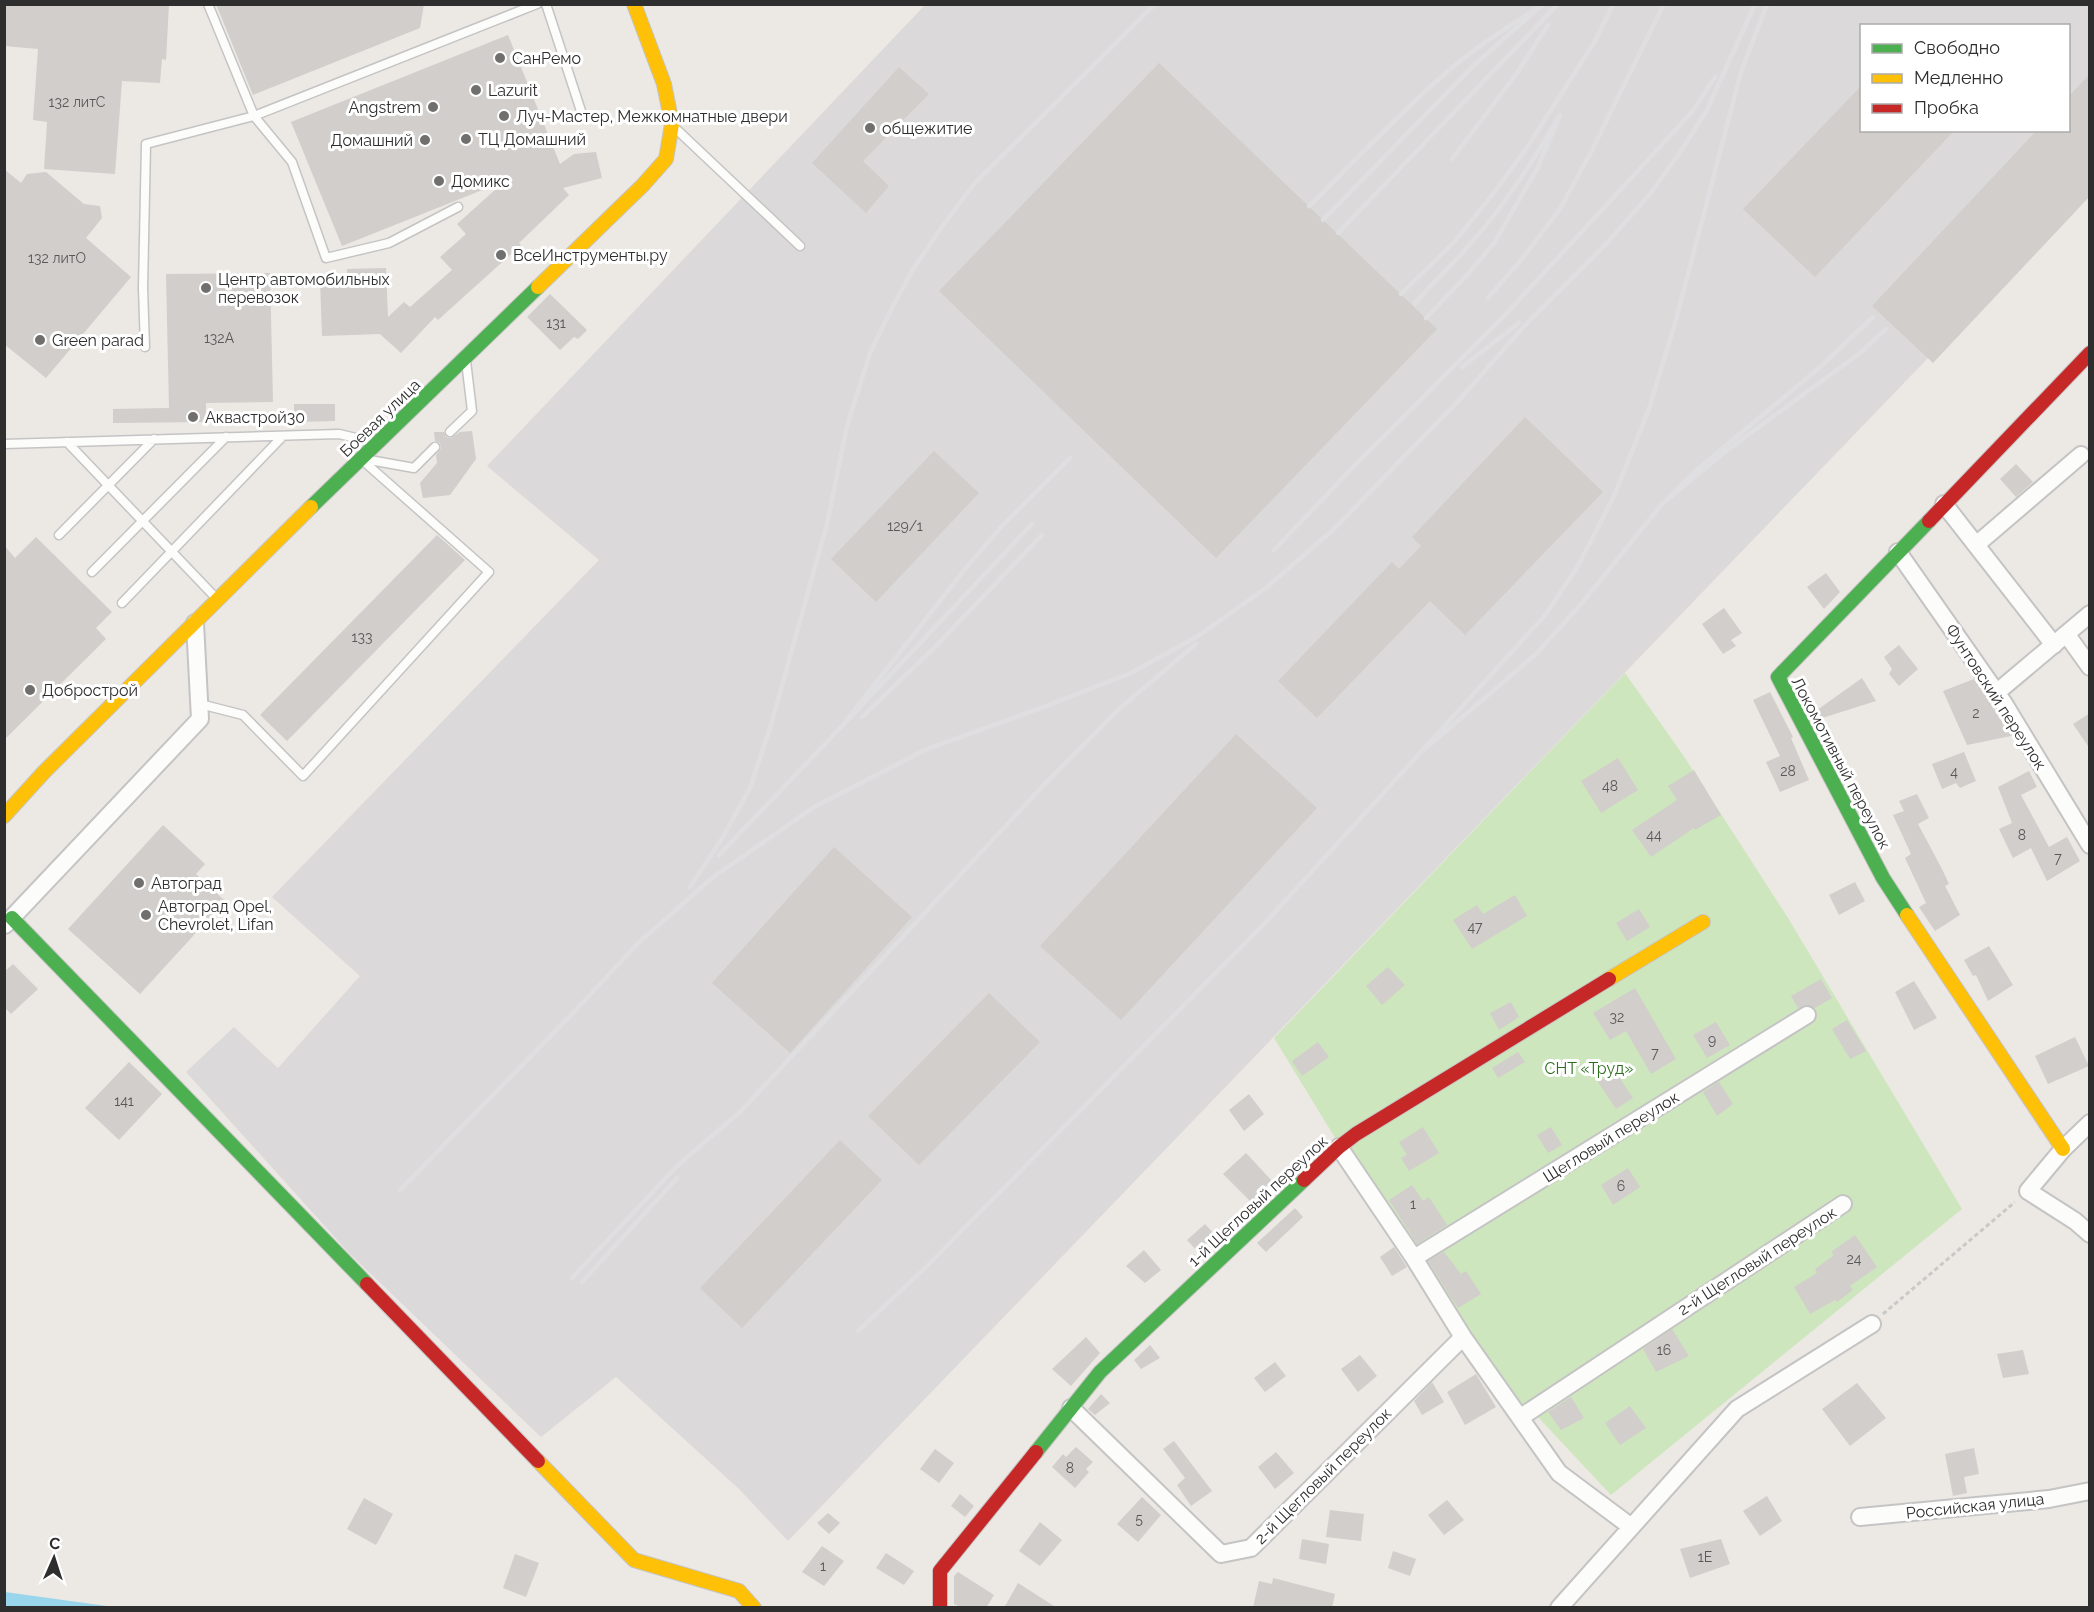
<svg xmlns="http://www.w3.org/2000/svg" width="2094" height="1612" viewBox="0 0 2094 1612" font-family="Raleway,sans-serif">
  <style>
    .industrial { fill: #dcd9db; fill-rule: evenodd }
    .garden { fill: #cee6be }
    .water { fill: #99d6ec }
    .building { fill: #d1cecb }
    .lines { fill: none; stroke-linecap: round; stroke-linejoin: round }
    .lane-casing { stroke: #c5c4c5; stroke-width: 11 }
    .street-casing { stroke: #c5c4c5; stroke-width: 20 }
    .fast-casing { stroke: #c5c4c5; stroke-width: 16 }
    .slow-casing { stroke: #c5c4c5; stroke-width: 16 }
    .jam-casing { stroke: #c5c4c5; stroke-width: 16 }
    .path { stroke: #c9c9c8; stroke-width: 3; stroke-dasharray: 4.5 3; stroke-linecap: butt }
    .lane { stroke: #fcfcfb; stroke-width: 8 }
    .street { stroke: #fcfcfb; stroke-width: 16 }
    .fast { stroke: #4caf50; stroke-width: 14 }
    .slow { stroke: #ffc107; stroke-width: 14 }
    .jam { stroke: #c62828; stroke-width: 14 }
    .rail { stroke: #dfdfe1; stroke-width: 4.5 }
    .poi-dot { fill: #706f6e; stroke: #fff; stroke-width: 2 }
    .labels { text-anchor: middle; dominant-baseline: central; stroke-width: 6; stroke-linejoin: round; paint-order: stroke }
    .number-label { font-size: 14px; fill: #585857 }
    .poi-label { font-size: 16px; fill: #2e2e2e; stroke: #fff; text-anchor: start }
    .street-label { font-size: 16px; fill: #2e2e2e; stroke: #fff }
    .park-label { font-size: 16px; fill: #2c6e1b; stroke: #fff }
  </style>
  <rect width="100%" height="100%" fill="#ece8e4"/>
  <path class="industrial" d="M925 5H2089V191L788 1541 739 1489 616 1377 541 1437 349 1253 186 1072 234 1027 278 1068 360 976 272 897 599 560 487 466ZM1862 26H2068V130H1862Z"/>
  <path class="garden" d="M1625 673 1683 755 1788 918 1962 1209 1611 1495 1537 1416 1522 1408 1337 1141 1274 1038Z"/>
  <path class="water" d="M5 1592 114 1607H5Z"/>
  <path class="building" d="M4 4H169L166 60 162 59 160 83 122 81 115 174 44 169 47 122 33 120 38 49 4 46Z
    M216 4H424L420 28 253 95Z
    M508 35 560 164 574 154 596 152 602 178 563 188 569 195 519 243 521 245 438 320 435 317 401 353 380 334 322 336 320 279 347 278V269L386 268 388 317 404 302 410 307 452 270 440 257 466 234 457 224 505 181 342 246 291 122Z
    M1159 63 1437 329 1216 558 939 291Z
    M899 67 929 94 863 161 889 186 866 213 812 163Z
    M2090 74V196L1933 363 1872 306 2037 130H2068V97Z
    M1862 85V130H1955L1815 277 1743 209Z
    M4 169 21 183 27 174 46 172 84 204 100 206 102 218 86 238 131 277 46 378 4 344Z
    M270 273 273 402 206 403V422L113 423V409L169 408 166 274Z
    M550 294 587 330 578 339 574 337 560 350 527 317Z
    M294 404H335V421L294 422Z
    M1525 417 1603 492 1465 635 1430 601 1317 718 1278 681 1392 562 1399 569 1421 546 1412 537Z
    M472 431 476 459 450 495 423 498 420 483 437 463 436 455 441 448 440 443 435 441 434 432H444L446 437 451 438 460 432Z
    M934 451 979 493 876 602 831 559Z
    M2016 464 2033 482 2016 497 2000 479Z
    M437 535 465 560 287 741 260 715Z
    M36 537 112 612 96 628 106 639 4 740V545L15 558Z
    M1826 573 1840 592 1824 609 1807 587Z
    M1724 608 1742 633 1731 640 1736 646 1723 654 1702 624Z
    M1899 645 1918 669 1899 686 1889 674 1892 669 1884 657Z
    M1862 678 1876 701 1816 720 1813 713Z
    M1974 679 1994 708 2011 736 1967 745 1943 691Z
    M1770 692 1793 737 1791 738 1809 780 1780 792 1766 762 1780 756 1753 700Z
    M2090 713V749L2073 724Z
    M1236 734 1317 808 1121 1020 1040 946Z
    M1964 752 1976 781 1960 788 1956 783 1942 789 1932 764Z
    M1618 758 1638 790 1601 813 1581 781Z
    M1694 770 1721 815 1695 830 1694 828 1651 857 1632 830 1677 800 1668 786Z
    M2029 771 2037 787 2021 795 2049 847 2067 837 2080 861 2047 881 2031 848 2013 858 1999 829 2012 823 1998 787Z
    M1917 794 1929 818 1918 824 1942 869 1949 884 1945 886 1960 915 1935 931 1919 907 1926 903 1905 858 1911 854 1893 815 1904 811 1899 801Z
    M163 825 205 864 196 874 225 901 140 994 68 929Z
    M834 847 912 917 790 1053 712 983Z
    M1855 882 1865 901 1839 915 1829 895Z
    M1515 895 1527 916 1472 949 1453 920 1477 905 1483 914Z
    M1639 909 1650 927 1627 941 1616 923Z
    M1989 946 2013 985 1988 1001 1976 975 1973 976 1964 960Z
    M13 964 38 989 11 1014 4 1007V972Z
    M1388 967 1405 985 1382 1005 1366 986Z
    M1821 979 1832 998 1815 1008 1807 1005 1798 1008 1791 996Z
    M1914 981 1937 1018 1914 1030 1895 992Z
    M1635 988 1676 1059 1651 1074 1626 1031 1610 1040 1593 1013Z
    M989 993 1040 1042 919 1165 868 1116Z
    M1511 1002 1519 1017 1499 1030 1490 1013Z
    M1847 1020 1866 1051 1850 1059 1832 1029Z
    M1716 1022 1730 1045 1707 1058 1693 1035Z
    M2075 1037 2089 1066 2048 1084 2035 1056Z
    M1318 1042 1329 1057 1302 1076 1292 1061Z
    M1518 1052 1525 1062 1498 1078 1492 1068Z
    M129 1062 162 1094 119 1140 85 1108Z
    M1615 1071 1633 1098 1616 1109 1598 1082Z
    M1719 1082 1733 1104 1717 1116 1703 1092Z
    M1249 1094 1264 1114 1244 1131 1229 1110Z
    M1423 1127 1439 1153 1409 1171 1401 1158 1407 1155 1399 1142Z
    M1551 1127 1562 1145 1548 1153 1537 1135Z
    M840 1140 882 1180 742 1328 700 1288Z
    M1246 1153 1273 1182 1252 1203 1223 1174Z
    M1628 1168 1640 1187 1613 1205 1601 1185Z
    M1412 1185 1423 1201 1429 1197 1447 1225 1417 1244 1389 1200Z
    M1295 1208 1303 1217 1266 1252 1257 1243Z
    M1205 1224 1216 1236 1198 1252 1187 1240Z
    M1855 1235 1877 1267 1850 1286 1853 1290 1837 1302 1835 1300 1810 1314 1794 1287 1817 1273 1815 1269 1834 1255 1831 1252Z
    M1394 1247 1407 1267 1392 1276 1380 1257Z
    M1144 1250 1161 1270 1145 1283 1126 1266Z
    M1444 1252 1461 1274 1466 1271 1481 1294 1458 1308 1428 1261Z
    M1672 1329 1689 1356 1656 1372 1643 1349Z
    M1086 1337 1100 1353 1071 1386 1052 1369Z
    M1150 1345 1160 1358 1141 1369 1134 1360Z
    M2023 1350 2029 1374 2003 1378 1997 1354Z
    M1360 1355 1377 1376 1358 1392 1341 1369Z
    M1275 1362 1286 1376 1265 1392 1254 1378Z
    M1476 1374 1496 1407 1465 1425 1447 1392Z
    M1432 1382 1444 1402 1422 1415 1414 1401Z
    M1857 1383 1886 1418 1850 1446 1822 1409Z
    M1101 1394 1110 1403 1095 1415 1088 1409Z
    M1571 1397 1584 1418 1561 1430 1548 1412Z
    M1630 1406 1646 1428 1620 1445 1605 1423Z
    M1174 1441 1212 1491 1191 1506 1177 1485 1185 1478 1163 1449Z
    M1076 1447 1093 1462 1086 1469 1089 1472 1075 1488 1052 1467 1063 1454 1066 1457Z
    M1974 1448 1979 1474 1964 1477 1967 1493 1953 1496 1945 1454Z
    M935 1449 954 1463 939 1483 920 1469Z
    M1276 1452 1294 1473 1275 1489 1258 1467Z
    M960 1494 974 1506 965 1517 951 1506Z
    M1767 1496 1782 1521 1760 1536 1743 1511Z
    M1142 1497 1161 1515 1138 1542 1117 1524Z
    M364 1498 393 1514 376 1545 347 1529Z
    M1447 1500 1464 1520 1444 1535 1428 1515Z
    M1330 1510 1364 1514 1361 1541 1326 1537Z
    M828 1513 840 1523 829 1534 817 1523Z
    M1040 1522 1062 1540 1040 1566 1019 1551Z
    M1302 1539 1329 1544 1326 1564 1299 1559Z
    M1721 1539 1730 1564 1690 1578 1680 1549Z
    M822 1546 844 1561 824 1586 802 1572Z
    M1393 1551 1416 1559 1410 1576 1388 1568Z
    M886 1553 914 1571 904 1585 876 1568Z
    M515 1554 539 1563 526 1597 503 1588Z
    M958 1572 994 1595 986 1608H963L954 1604V1576Z
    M1273 1578 1335 1594 1332 1608H1253L1259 1581 1272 1584Z
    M1018 1583 1057 1608H1004Z"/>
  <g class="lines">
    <g class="lane-casing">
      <path id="lane" d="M208 4 254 116 292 162 326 258 389 243 458 207
        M546 4 583 117
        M674 127 800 246
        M145 347 143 288 146 144 254 116 537 4
        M450 432 472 411 466 361
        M67 442 216 598
        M4 444 339 434 373 442
        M364 459 414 468 435 447
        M59 535 154 439
        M92 572 226 437
        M122 603 283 436
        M200 704 243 715 303 776 489 572 361 459"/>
    </g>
    <g class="street-casing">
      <path id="street" d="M1944 504 2054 645
        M1976 545 2081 455
        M1898 552 2003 702 2090 845
        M2067 635 2090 667
        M1996 693 2090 614
        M5 925 200 719 195 623
        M2090 1123 2063 1149 2028 1191 2075 1221 2090 1234
        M1339 1147 1414 1258 1463 1337 1559 1473 1630 1526
        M1414 1258 1807 1015
        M1071 1408 1221 1554 1251 1548 1463 1337
        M1521 1417 1843 1204
        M1860 1517 2049 1499 2090 1491
        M1559 1608 1737 1409 1872 1324"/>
    </g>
    <g class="fast-casing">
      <path id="fast" d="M311 507 538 287
        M1907 915 1883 878 1778 677 1929 521
        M12 918 367 1284
        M1036 1452 1100 1372 1304 1180"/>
    </g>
    <g class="slow-casing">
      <path id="slow" d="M538 287 643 185 666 159 672 124 664 84 634 4
        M4 816 44 772 311 507
        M1907 915 2063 1149
        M1609 979 1703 922
        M538 1461 634 1560 739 1591 754 1608"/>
    </g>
    <g class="jam-casing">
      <path id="jam" d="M1929 521 2090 353
        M1304 1180 1339 1147 1356 1134 1609 979
        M367 1284 538 1461
        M940 1608V1571L1036 1452"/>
    </g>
    <path class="path" d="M1883 1314 2015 1202"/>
    <use href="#lane" class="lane"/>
    <use href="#street" class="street"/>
    <use href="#fast" class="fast"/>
    <use href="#slow" class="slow"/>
    <use href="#jam" class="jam"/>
    <path class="rail" d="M1452 159 1517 73 1548 25
      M1309 206C1355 161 1399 113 1448 71 1477 46 1510 26 1542 5L1472 67 1323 220
      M1338 233 1558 4
      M1401 294 1455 241 1493 194 1528 146 1595 41 1613 4
      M1488 298 1522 259 1560 209 1590 154 1664 4
      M1415 303C1433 283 1453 264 1471 243 1506 204 1534 160 1560 115L1537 169 1494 243 1467 275 1426 318
      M1873 317 1819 368 1698 469 1662 504 1726 451 1860 353 1886 329
      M1462 367 1519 323
      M1427 393 1505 315 1692 112 1715 77
      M1662 504 1582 603 1535 655 1420 753 1546 614 1578 566 1614 496 1649 409 1676 320 1741 72 1767 4
      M1032 524 843 725 965 569 1000 528 1070 458
      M1274 550 1357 463 1433 388
      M862 717 934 648 1042 535
      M719 855 843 725
      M690 887 723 837 750 788 771 725 827 524 847 426 870 353 891 310 912 271 941 228 974 184 1155 4
      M636 945 712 878 814 807 927 749 1041 708 1131 673 1198 636 1266 588 1334 529 1459 400 1527 323 1607 243 1650 194 1681 151 1707 110 1755 4
      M400 1190 572 1014 642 939
      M572 1278 678 1165 740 1112 1038 791 1119 709 1196 644
      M582 1282 677 1178
      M858 1331 925 1268 1264 924 1420 753"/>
  </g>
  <g class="poi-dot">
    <circle cx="500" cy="58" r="6"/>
    <circle cx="476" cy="90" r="6"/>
    <circle cx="433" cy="107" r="6"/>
    <circle cx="504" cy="116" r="6"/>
    <circle cx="870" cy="128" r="6"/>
    <circle cx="466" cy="139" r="6"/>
    <circle cx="425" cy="140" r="6"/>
    <circle cx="439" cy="181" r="6"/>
    <circle cx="501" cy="255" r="6"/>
    <circle cx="206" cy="288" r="6"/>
    <circle cx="40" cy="340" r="6"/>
    <circle cx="193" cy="417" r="6"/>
    <circle cx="30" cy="690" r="6"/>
    <circle cx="139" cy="883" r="6"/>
    <circle cx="146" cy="915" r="6"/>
  </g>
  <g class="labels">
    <g class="number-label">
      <text x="77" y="102">132 литС</text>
      <text x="57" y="258">132 литО</text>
      <text x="556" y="323">131</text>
      <text x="219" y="338">132А</text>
      <text x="905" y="526">129/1</text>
      <text x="362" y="637">133</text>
      <text x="1976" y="713">2</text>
      <text x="1788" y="771">28</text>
      <text x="1954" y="772">4</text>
      <text x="1610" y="786">48</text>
      <text x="1654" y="835">44</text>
      <text x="2022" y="835">8</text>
      <text x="2058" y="858">7</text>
      <text x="1475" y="927">47</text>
      <text x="1617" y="1017">32</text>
      <text x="1712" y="1040">9</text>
      <text x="1655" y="1053">7</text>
      <text x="124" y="1101">141</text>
      <text x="1621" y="1186">6</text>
      <text x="1413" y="1204">1</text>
      <text x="1854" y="1259">24</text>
      <text x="1664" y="1350">16</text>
      <text x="1070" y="1468">8</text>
      <text x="1139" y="1519">5</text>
      <text x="1705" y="1557">1Е</text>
      <text x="823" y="1566">1</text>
    </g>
    <g class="poi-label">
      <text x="512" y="58">СанРемо</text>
      <text x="488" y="90">Lazurit</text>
      <text x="421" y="107" text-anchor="end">Angstrem</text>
      <text x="516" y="116">Луч-Мастер, Межкомнатные двери</text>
      <text x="882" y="128">общежитие</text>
      <text x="478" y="139">ТЦ Домашний</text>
      <text x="413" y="140" text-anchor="end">Домашний</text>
      <text x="451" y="181">Домикс</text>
      <text x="513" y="255">ВсеИнструменты.ру</text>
      <text x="218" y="279">Центр автомобильных<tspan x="218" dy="18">перевозок</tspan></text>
      <text x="52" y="340">Green parad</text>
      <text x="205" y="417">Аквастрой30</text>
      <text x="42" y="690">Добрострой</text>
      <text x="151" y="883">Автоград</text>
      <text x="158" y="906">Автоград Opel,<tspan x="158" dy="18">Chevrolet, Lifan</tspan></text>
    </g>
    <g class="street-label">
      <text transform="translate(380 418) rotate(-44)">Боевая улица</text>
      <text transform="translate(1996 697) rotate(57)">Фунтовский переулок</text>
      <text transform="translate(1841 763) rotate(62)">Локомотивный переулок</text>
      <text transform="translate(1611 1137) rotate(-32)">Щегловый переулок</text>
      <text transform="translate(1258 1201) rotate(-43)">1-й Щегловый переулок</text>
      <text transform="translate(1757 1261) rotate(-33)">2-й Щегловый переулок</text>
      <text transform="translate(1323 1476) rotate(-45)">2-й Щегловый переулок</text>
      <text transform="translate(1975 1506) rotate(-6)">Российская улица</text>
    </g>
    <g class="park-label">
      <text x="1589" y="1068">СНТ «Труд»</text>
    </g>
  </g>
  <rect width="2094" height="1612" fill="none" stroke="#2e2e2e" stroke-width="12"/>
  <rect x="1860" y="24" width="210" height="108" fill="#ffffff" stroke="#ababab" stroke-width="1.5"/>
  <rect x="1872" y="44" width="30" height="9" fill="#4caf50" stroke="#ababab" stroke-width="1.5"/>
  <text x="1914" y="54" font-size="18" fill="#2e2e2e">Свободно</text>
  <rect x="1872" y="74" width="30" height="9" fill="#ffc107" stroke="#ababab" stroke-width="1.5"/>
  <text x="1914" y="84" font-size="18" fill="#2e2e2e">Медленно</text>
  <rect x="1872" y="104" width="30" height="9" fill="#c62828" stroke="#ababab" stroke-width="1.5"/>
  <text x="1914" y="114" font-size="18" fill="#2e2e2e">Пробка</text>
  <g transform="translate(54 1558) rotate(3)" stroke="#ffffff" stroke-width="4.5" paint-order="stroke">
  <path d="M0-4.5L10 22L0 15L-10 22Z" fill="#2e2e2e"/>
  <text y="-9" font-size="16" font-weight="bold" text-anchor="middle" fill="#2e2e2e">С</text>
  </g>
</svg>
